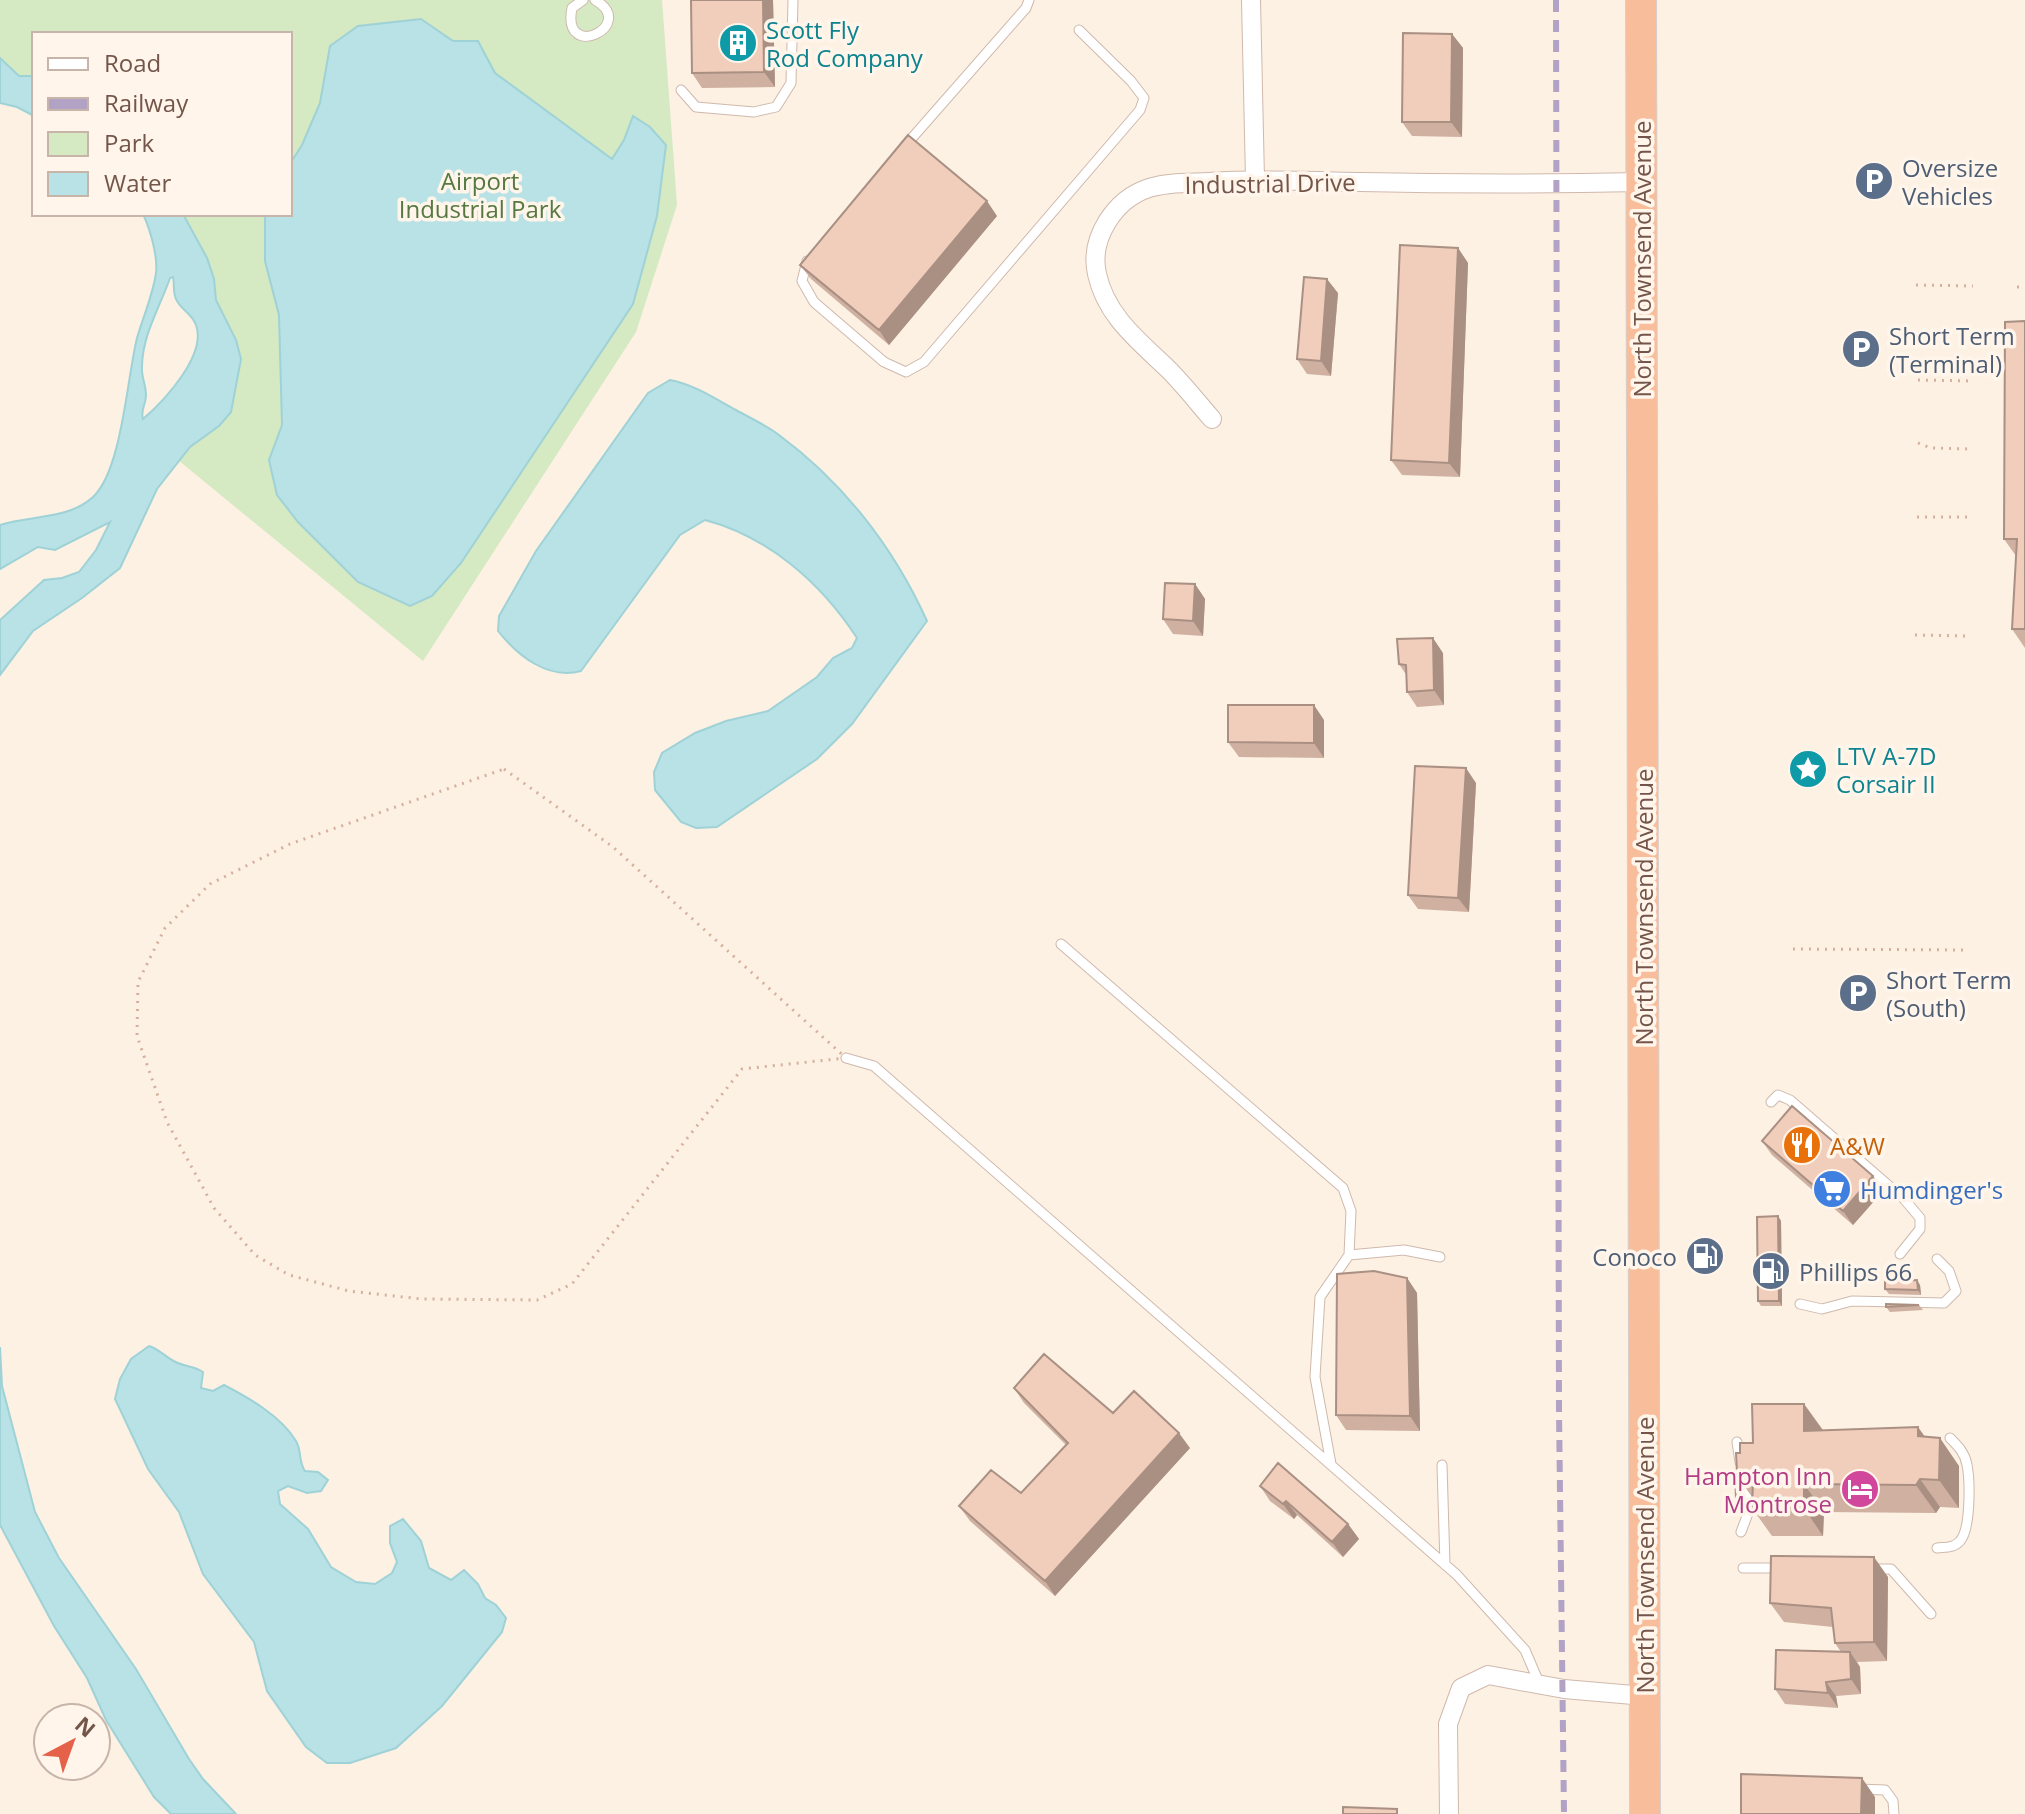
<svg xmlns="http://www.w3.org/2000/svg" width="2025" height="1814" viewBox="0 0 2025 1814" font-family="'Open Sans',sans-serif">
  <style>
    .green { fill: #d5e9c2 }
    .water { fill: #b8e2e5; stroke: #9fd2d7; stroke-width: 2; fill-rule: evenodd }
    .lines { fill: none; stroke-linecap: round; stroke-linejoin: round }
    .service-casing { stroke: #cfb9ad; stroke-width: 11 }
    .minor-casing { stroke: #cfb9ad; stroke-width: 20 }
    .trunk-casing { stroke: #d8cfcc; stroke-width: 32 }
    .path { stroke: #d6b09f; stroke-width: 3; stroke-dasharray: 2 6; stroke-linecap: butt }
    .service { stroke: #fff; stroke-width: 9 }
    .minor { stroke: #fff; stroke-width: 18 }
    .trunk { stroke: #f8be9c; stroke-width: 30 }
    .rail { stroke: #b2a2c5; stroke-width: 6; stroke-dasharray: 12 8; stroke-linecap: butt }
    .wall { fill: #cfb0a1 }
    .shaded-wall { fill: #a99083 }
    .building { fill: #f1cdbb; stroke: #a99083; stroke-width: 2 }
    .labels { text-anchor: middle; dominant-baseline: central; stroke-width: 7; stroke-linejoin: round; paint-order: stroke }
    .culture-label { font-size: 24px; fill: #0d838f; stroke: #fff5ea; text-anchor: start }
    .service-label { font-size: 24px; fill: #4e5e75; stroke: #fff5ea; text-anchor: start }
    .park-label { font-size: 24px; fill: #567942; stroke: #fff5ea }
    .street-label { font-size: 24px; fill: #74554a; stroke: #fff5ea }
    .food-label { font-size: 24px; fill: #c56008; stroke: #fff5ea; text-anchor: start }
    .shop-label { font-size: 24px; fill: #366cbe; stroke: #fff5ea; text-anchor: start }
    .hotel-label { font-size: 24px; fill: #b23c85; stroke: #fff5ea; text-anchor: end }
  </style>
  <rect width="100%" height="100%" fill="#fcf1e3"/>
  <path class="green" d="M0 0H662L677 205 636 332 423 661 178 460 190 447 219 426 236 340 216 300 214 279 207 258 183 214H290V34H34V76H19L0 58Z"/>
  <path class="water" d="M421 19 453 41H478L495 73 612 159 624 140 633 116 650 127 666 145 657 216 633 304 461 563 432 596 410 606 358 582 298 522 277 495 269 460 282 425 279 315 265 261V214H290V164L302 145 320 103 330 46 358 26Z
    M0 58 19 76H34V116L17 107 0 103Z
    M143 214H183L207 258 214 279 216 300 236 340 241 359 231 412 219 426 190 447 157 489 120 568 82 598 33 631 0 675V620L44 580 62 578 79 572 96 550 110 522 55 550 38 547 0 569V525C30 515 68 520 93 497 122 470 127 378 137 338 143 317 153 295 156 273 158 256 150 229 143 214ZM173 277C175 284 172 293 177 301 182 310 193 315 196 325 207 355 164 401 143 419 140 410 146 405 146 395 146 386 142 378 142 370 141 337 160 307 170 278Z
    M670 380C695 385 714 398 736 410 750 418 766 425 779 435 844 483 894 548 927 621L852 724 817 759 717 827 696 828 681 822 655 790 654 772 662 753 695 733 726 721 768 711 817 677 833 658 852 648 857 638C821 583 769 537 705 520L680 535 581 671C548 680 518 656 498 631L499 616 536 551 648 393Z
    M149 1346C161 1350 167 1359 178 1363 187 1367 194 1366 203 1372L201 1388 213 1391 224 1385C249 1398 281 1416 296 1441 302 1451 298 1461 305 1471L318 1472 328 1480 321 1491 307 1493 288 1486 278 1491 280 1504 308 1529 331 1567 356 1582 375 1584 392 1573 397 1562 390 1543V1526L403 1519 421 1541 429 1568 451 1580 464 1570 478 1584 485 1598 496 1605 506 1618 502 1632 442 1706 396 1748 350 1763H327L306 1747 267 1691 254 1642 203 1574 179 1512 148 1469 115 1399 120 1379 131 1359Z
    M0 1347 2 1386 35 1512 59 1558 136 1669 189 1759 203 1779 236 1814H171L154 1797 106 1720 87 1678 54 1626 0 1525Z"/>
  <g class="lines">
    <g class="service-casing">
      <path id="service" d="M583 0 572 8C561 63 639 25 595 0
        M681 90 696 107 754 112 776 107 791 83 793 0
        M905 146 1026 8 1029 0
        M807 261 802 281 814 302 884 362 906 372 924 362 1140 110 1144 98 1131 81 1079 30
        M1061 944 1343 1188 1351 1211 1349 1255 1320 1297 1315 1377 1331 1464
        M846 1058 874 1066 1457 1575 1525 1650 1540 1685
        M1771 1102 1778 1095 1790 1100 1904 1199 1920 1218V1229L1900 1254
        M1349 1255 1404 1250 1440 1257
        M1800 1304 1822 1309 1852 1301 1944 1303 1956 1291 1949 1271 1937 1259
        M1737 1442 1740 1462
        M1442 1465 1445 1565
        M1741 1532 1750 1508 1748 1483
        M1937 1548C1946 1547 1954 1548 1960 1541 1971 1529 1970 1480 1967 1465 1965 1453 1958 1446 1950 1438
        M1743 1568H1780
        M1870 1569H1891L1931 1614
        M1858 1789 1885 1790 1893 1801 1894 1814"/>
    </g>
    <g class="minor-casing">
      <path id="minor" d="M1251 0 1255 179
        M1212 419C1198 403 1184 385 1168 369 1139 341 1106 316 1097 274 1089 238 1115 199 1149 188 1168 182 1189 183 1209 182 1260 179 1310 181 1361 182 1454 184 1547 184 1640 182
        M1449 1814 1448 1724 1461 1688 1488 1675 1564 1689 1645 1696"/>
    </g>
    <g class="trunk-casing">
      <path id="trunk" d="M1641 0 1645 1814"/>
    </g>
    <path class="path" d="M1916 285 1973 286
      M2017 287H2025
      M1918 380 1973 381
      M1918 443 1931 448 1972 449
      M1917 517H1971
      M1915 635 1969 636
      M504 769 613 847 846 1058 742 1069 572 1284 537 1300 422 1299 349 1291 289 1275 255 1255 214 1208 167 1122 137 1036 138 982 165 928 210 884 290 844Z
      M1793 949 1968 950"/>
    <use href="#service" class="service"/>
    <use href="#minor" class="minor"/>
    <use href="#trunk" class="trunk"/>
    <path class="rail" d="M1556 0 1559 1411 1564 1814"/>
  </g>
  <path class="wall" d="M691 0H773L775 87 702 88 692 73Z
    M1452 34 1463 48 1462 137 1412 136 1402 122Z
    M997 216 889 345 811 279 800 265Z
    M1458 248 1468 263 1460 477 1402 475 1391 460Z
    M1338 293 1331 376 1307 374 1297 359Z
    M2025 321V648L2012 629 2016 556 2004 539Z
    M1195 584 1205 599 1203 636 1173 634 1163 619Z
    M1443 653 1444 705 1417 707 1407 692V676L1399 664Z
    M1324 720V758L1239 757 1228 742Z
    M1476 783 1469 912 1418 909 1408 895Z
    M1762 1141 1873 1176 1883 1191 1853 1225 1772 1155Z
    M1778 1216 1781 1221 1782 1306H1761L1758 1301Z
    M1407 1278 1417 1293 1420 1431 1346 1430 1336 1415Z
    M1920 1285 1921 1295 1889 1294 1885 1289Z
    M1919 1305 1923 1310 1890 1312 1886 1307Z
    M1014 1388 1113 1413 1190 1448 1055 1596 970 1521 959 1506 1021 1493 1066 1445 1024 1403Z
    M1804 1404 1823 1430 1925 1437 1959 1466V1508L1940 1507 1936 1513 1824 1512 1823 1536H1772L1752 1508 1753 1498 1741 1482V1478L1737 1473 1740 1453Z
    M1260 1486 1348 1524 1359 1539 1343 1557 1297 1515 1294 1519 1270 1501Z
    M1888 1577 1887 1661 1857 1662 1860 1667 1861 1694 1836 1696 1838 1708 1785 1704 1775 1689 1841 1652 1835 1643 1833 1627 1784 1622 1770 1603Z"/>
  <path class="shaded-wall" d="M763 0H773L775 87 764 72Z
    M1452 34 1463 48 1462 137 1451 122Z
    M987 201 997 216 889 345 879 330Z
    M1458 248 1468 263 1460 477 1449 463Z
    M1327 279 1338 293 1331 376 1321 361Z
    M1195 584 1205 599 1203 636 1193 621Z
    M1433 638 1443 653 1444 705 1434 690Z
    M1314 705 1324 720V758L1314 743Z
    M1466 768 1476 783 1469 912 1458 898Z
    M1873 1176 1883 1191 1853 1225 1843 1211Z
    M1778 1216 1781 1221 1782 1306 1779 1301Z
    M1407 1278 1417 1293 1420 1431 1410 1416Z
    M1917 1280 1920 1285 1921 1295 1918 1290Z
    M1804 1404 1824 1432 1804 1431Z
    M1918 1427 1938 1455 1918 1436Z
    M1179 1433 1190 1448 1055 1596 1045 1581Z
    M1940 1438 1959 1466V1508L1939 1480Z
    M1737 1478 1741 1483 1742 1502 1739 1497Z
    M1920 1479 1940 1507 1936 1513 1916 1485Z
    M1804 1484 1824 1512 1823 1536 1804 1508Z
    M1286 1501 1297 1515 1294 1519 1283 1504Z
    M1348 1524 1359 1539 1343 1557 1332 1542Z
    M1874 1557 1888 1577 1887 1661 1874 1642Z
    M1850 1652 1860 1667 1861 1694 1851 1679Z
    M1826 1682 1836 1696 1838 1708 1828 1693Z
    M1862 1778 1875 1797V1814H1861Z"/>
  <path class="building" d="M691 0H763L764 72 692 73Z
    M1403 33 1452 34 1451 122H1402Z
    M908 135 987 201 879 330 800 265Z
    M1400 245 1458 248 1449 463 1391 460Z
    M1304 277 1327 279 1321 361 1297 359Z
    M2025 321V629H2012L2017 539H2004L2005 322Z
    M1165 583 1195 584 1193 621 1163 619Z
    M1433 638 1434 690 1407 692 1406 665 1399 664 1397 639Z
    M1228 705H1314V743L1228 742Z
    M1415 766 1466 768 1458 898 1408 895Z
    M1792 1106 1873 1176 1843 1211 1762 1141Z
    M1778 1216 1779 1301H1758L1757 1217Z
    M1374 1271 1407 1278 1410 1416 1336 1415 1337 1274Z
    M1917 1280 1918 1290 1885 1289V1282Z
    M1886 1304 1919 1305 1886 1307Z
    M1044 1354 1113 1413 1134 1391 1179 1433 1045 1581 959 1506 991 1470 1021 1493 1068 1443 1014 1388Z
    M1752 1404H1804V1431L1918 1427V1436L1940 1438 1939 1480 1920 1479 1916 1485 1804 1484V1508H1752L1753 1483 1741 1482V1472L1737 1473 1736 1453H1740V1443H1753Z
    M1278 1463 1348 1524 1332 1542 1286 1501 1283 1504 1260 1486Z
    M1735 1476 1737 1478 1739 1497H1736Z
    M1771 1556 1874 1557V1642L1835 1643 1831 1608 1770 1603Z
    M1776 1650 1850 1652 1851 1679 1826 1682 1828 1693 1775 1689Z
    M1741 1774 1862 1778 1861 1814H1741Z
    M1343 1807 1397 1809V1814H1343Z"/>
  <defs>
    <g id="building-disc" transform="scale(2)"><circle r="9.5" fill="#0f9aa8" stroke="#fff5ea"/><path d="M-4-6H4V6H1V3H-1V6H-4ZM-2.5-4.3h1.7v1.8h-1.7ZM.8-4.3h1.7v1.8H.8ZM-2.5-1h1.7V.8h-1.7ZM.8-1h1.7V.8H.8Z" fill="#fff"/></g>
    <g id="parking-disc" transform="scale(2)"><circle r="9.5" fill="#5c6f8a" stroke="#fff5ea"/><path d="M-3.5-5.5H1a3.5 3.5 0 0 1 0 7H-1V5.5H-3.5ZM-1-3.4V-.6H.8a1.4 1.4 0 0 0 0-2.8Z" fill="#fff"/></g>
    <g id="sight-disc" transform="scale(2)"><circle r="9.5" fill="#0f9aa8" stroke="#fff5ea"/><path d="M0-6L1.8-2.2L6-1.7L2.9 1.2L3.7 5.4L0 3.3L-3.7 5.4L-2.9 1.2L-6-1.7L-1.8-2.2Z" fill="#fff"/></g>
    <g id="restaurant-disc" transform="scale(2)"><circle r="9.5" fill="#e8710a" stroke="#fff5ea"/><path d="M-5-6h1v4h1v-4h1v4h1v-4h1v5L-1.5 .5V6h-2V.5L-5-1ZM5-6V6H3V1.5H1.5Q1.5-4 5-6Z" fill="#fff"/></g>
    <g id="supermarket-disc" transform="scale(2)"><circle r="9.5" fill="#3f7fe0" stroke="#fff5ea"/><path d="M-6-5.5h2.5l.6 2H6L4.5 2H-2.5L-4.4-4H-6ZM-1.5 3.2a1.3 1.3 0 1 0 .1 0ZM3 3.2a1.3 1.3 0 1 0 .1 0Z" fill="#fff"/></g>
    <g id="fuel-disc" transform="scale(2)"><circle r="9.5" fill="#5c6f8a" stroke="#fff5ea"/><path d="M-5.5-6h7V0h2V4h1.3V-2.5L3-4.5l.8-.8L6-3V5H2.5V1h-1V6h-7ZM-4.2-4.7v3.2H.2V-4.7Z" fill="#fff"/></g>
    <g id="hotel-disc" transform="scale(2)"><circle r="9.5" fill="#d1479c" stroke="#fff5ea"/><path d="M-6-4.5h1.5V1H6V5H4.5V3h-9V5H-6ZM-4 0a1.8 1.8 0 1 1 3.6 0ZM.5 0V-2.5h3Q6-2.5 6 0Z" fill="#fff"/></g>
  </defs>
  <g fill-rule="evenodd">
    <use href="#building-disc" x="738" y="43"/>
    <use href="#parking-disc" x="1874" y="181"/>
    <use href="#parking-disc" x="1861" y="349"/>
    <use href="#sight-disc" x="1808" y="769"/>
    <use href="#parking-disc" x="1858" y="993"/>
    <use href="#restaurant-disc" x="1802" y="1145"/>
    <use href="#supermarket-disc" x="1832" y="1189"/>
    <use href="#fuel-disc" x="1705" y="1256"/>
    <use href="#fuel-disc" x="1771" y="1271"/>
    <use href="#hotel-disc" x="1860" y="1489"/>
  </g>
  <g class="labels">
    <g class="culture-label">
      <text x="766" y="29">Scott Fly<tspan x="766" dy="28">Rod Company</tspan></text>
      <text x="1836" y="755">LTV A-7D<tspan x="1836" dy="28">Corsair II</tspan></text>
    </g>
    <g class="service-label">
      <text x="1902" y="167">Oversize<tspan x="1902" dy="28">Vehicles</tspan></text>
      <text x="1889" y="335">Short Term<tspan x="1889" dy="28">(Terminal)</tspan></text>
      <text x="1886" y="979">Short Term<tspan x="1886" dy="28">(South)</tspan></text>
      <text x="1677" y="1256" text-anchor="end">Conoco</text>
      <text x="1799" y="1271">Phillips 66</text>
    </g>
    <g class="park-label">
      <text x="480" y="180">Airport<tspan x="480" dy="28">Industrial Park</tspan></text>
    </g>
    <g class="street-label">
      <text transform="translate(1270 183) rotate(-1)">Industrial Drive</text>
      <text transform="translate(1641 259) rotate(-90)">North Townsend Avenue</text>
      <text transform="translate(1643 907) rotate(-90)">North Townsend Avenue</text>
      <text transform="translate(1644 1555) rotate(-90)">North Townsend Avenue</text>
    </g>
    <g class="food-label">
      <text x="1830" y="1145">A&amp;W</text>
    </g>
    <g class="shop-label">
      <text x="1860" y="1189">Humdinger's</text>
    </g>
    <g class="hotel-label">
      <text x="1832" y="1475">Hampton Inn<tspan x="1832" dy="28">Montrose</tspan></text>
    </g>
  </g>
  <rect x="32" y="32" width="260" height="184" fill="#fff5ea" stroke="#c7b5aa" stroke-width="2"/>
  <rect x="48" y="58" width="40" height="12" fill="#ffffff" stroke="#c7b5aa" stroke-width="2"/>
  <text x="104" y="72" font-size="24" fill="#74554a">Road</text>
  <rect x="48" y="98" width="40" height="12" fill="#b2a2c5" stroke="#c7b5aa" stroke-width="2"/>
  <text x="104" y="112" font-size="24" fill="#74554a">Railway</text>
  <rect x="48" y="132" width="40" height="24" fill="#d5e9c2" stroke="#c7b5aa" stroke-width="2"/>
  <text x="104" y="152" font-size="24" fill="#74554a">Park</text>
  <rect x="48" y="172" width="40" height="24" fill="#b8e2e5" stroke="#c7b5aa" stroke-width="2"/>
  <text x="104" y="192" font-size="24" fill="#74554a">Water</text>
  <g transform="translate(72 1742) rotate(41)"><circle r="38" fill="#fff5ea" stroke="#c7b5aa" stroke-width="2"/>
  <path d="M0-6L14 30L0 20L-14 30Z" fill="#e5614a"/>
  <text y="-12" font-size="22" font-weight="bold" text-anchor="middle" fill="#74554a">N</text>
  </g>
</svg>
